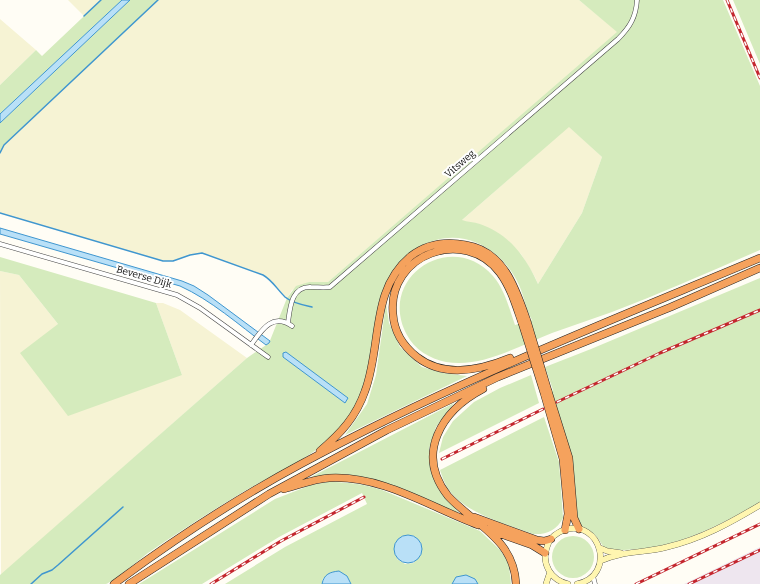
<svg xmlns="http://www.w3.org/2000/svg" width="760" height="584" viewBox="0 0 760 584" font-family="Bitter,serif">
  <style>
    .industrial { fill: #eee6ef }
    .farmland { fill: #f6f3d4 }
    .green { fill: #d5ebbd; fill-rule: evenodd }
    .water { fill: #b9e0f7; stroke: #3f96cf }
    .lines { fill: none; stroke-linecap: round; stroke-linejoin: round }
    .stream { stroke: #3f96cf; stroke-width: 1.5 }
    .minor-casing { stroke: #444; stroke-width: 5 }
    .secondary-casing { stroke: #333; stroke-width: 6 }
    .motorway-casing { stroke: #222; stroke-width: 8 }
    .minor { stroke: #fff; stroke-width: 4 }
    .secondary { stroke: #fff6b0; stroke-width: 5.5 }
    .motorway { stroke: #f5a25d; stroke-width: 7 }
    .rail-casing { stroke: #c4262e; stroke-width: 3 }
    .rail { stroke: #fff; stroke-width: 1.5; stroke-dasharray: 4.5; stroke-linecap: butt }
    .motorway-bridge-casing { stroke: #222; stroke-width: 8; stroke-linecap: butt }
    .motorway-bridge { stroke: #f5a25d; stroke-width: 7 }
    .labels { text-anchor: middle; dominant-baseline: central; stroke-width: 4; stroke-linejoin: round; paint-order: stroke }
    .street-label { font-size: 10px; fill: #111; stroke: #fff }
  </style>
  <rect width="100%" height="100%" fill="#fffdf5"/>
  <path class="industrial" d="M760 547V584H684Z"/>
  <path class="farmland" d="M68 0H101L84 16Z
    M158 0H579L618 32 328 282H309L292 290 287 298 268 278 263 275 202 253 190 255 173 261H163L0 213V153L4 145Z
    M0 19 36 50 0 85Z
    M569 126 602 157 582 213 538 284 535 277 521 254 494 231 479 224 461 221Z
    M0 271 19 275 58 324 182 375 156 303H163L180 310 247 358 1 575Z"/>
  <path class="green" d="M101 0H122L0 114V85L36 50 42 56Z
    M130 0H158L4 145 0 153V123Z
    M579 0H723L760 86V250C711 271 662 293 612 312 592 319 572 326 552 333 518 346 483 368 446 362 430 359 414 349 407 335 376 278 451 228 493 276 505 290 509 308 515 325L532 320C526 310 524 296 519 285 505 254 471 230 436 240 373 258 379 322 367 374 362 393 355 411 343 425 317 457 277 472 243 492 211 511 179 532 148 553 140 559 113 582 106 584 97 584 85 584 75 584 50 584 25 584 0 584V575L247 358 269 343 287 298 296 286 309 282H328L617 32ZM569 127 602 157 582 213 538 284C526 257 509 234 480 224 474 222 467 222 462 220ZM283 353 345 402 283 357Z
    M733 0H760V64Z
    M0 257 156 303 182 375 68 416 20 353 58 324 19 275 0 271Z
    M760 278V502C722 524 685 544 640 549 628 550 615 551 604 547 601 544 599 539 596 536 591 530 582 529 578 522L551 391 553 390 545 367 591 349Z
    M386 304 389 323 400 347 422 367 443 373 467 376 345 435 367 404 376 375Z
    M531 375 539 403 439 453 443 437 453 421 474 402 500 388Z
    M454 403 436 427 429 449 431 472 439 490 459 513 376 480 346 474 311 477Z
    M544 417 559 462 563 518C557 530 546 535 533 534 506 524 463 513 447 487 444 482 442 476 440 470Z
    M328 482C347 482 364 484 382 490L480 531 500 550 506 559 509 566 511 584H478L475 579 452 584H351L347 576 323 578 322 584H225L285 547 367 504 362 493 279 537 202 584H139L275 499 311 485ZM412 535 419 540 414 563 405 564 397 559 403 536Z
    M552 557a21 21 0 1 1 42 0a21 21 0 1 1-42 0Z"/>
  <path class="water" d="M122 0H130L0 123V114Z
    M0 228 182 281 194 286 208 295 270 341 269 343 266 345C239 325 211 300 180 286L0 234Z
    M286 352 348 398 345 403 283 357V353Z
    M394 549a14 14 0 1 1 28 0a14 14 0 1 1-28 0Z
    M339 571 347 576 351 584H322C324 574 330 572 339 571Z
    M466 575 475 579 478 584H452L456 577Z"/>
  <g class="lines">
    <path class="stream" d="M84 16 101 0
      M0 153 4 145 158 0
      M0 213 163 261H173L190 255 202 253 263 275C272 280 277 289 285 297 292 303 303 305 312 307
      M31 584 42 574 52 570 58 565 123 507"/>
    <g class="minor-casing">
      <path id="minor" d="M0 244 177 295 200 308 268 357
        M288 323C290 308 291 286 311 287 318 287 323 288 330 287L618 39C630 27 636 17 637 0
        M251 345C261 331 272 312 292 326
        M593 576 595 584"/>
    </g>
    <g class="secondary-casing">
      <path id="secondary" d="M600 548 607 551 621 553
        M600 561C621 551 645 553 667 547 701 539 730 523 760 505
        M546 584 550 572
        M568 584C551 580 541 564 547 547 549 539 556 533 564 530 601 518 617 576 577 584"/>
    </g>
    <g class="motorway-casing">
      <path id="motorway" d="M510 358C481 370 444 378 417 357 403 346 394 331 393 314 387 254 465 226 500 273 511 288 516 306 522 323
        M483 389C441 411 415 454 448 496 475 525 514 539 516 584
        M548 391 569 458 574 518 579 529
        M544 393 563 459 568 514 565 530
        M320 451C341 433 356 417 365 391 382 346 370 289 411 256 428 243 446 241 466 245 504 251 516 289 527 321
        M284 489C299 485 314 479 329 478 382 475 430 507 478 525
        M474 517 537 540 544 541 551 539
        M487 529 532 545 545 553
        M114 584C173 540 236 499 301 464 449 384 605 323 760 258
        M129 584 269 494 387 430 498 377 671 307 760 268"/>
    </g>
    <use href="#minor" class="minor"/>
    <use href="#secondary" class="secondary"/>
    <use href="#motorway" class="motorway"/>
    <g class="rail-casing">
      <path id="rail" d="M727 0 760 78
        M557 402 660 353 760 310
        M442 459 543 409
        M211 584 281 541 364 497
        M636 584 760 524
        M689 584 760 550"/>
    </g>
    <use href="#rail" class="rail"/>
    <g class="motorway-bridge-casing">
      <path id="motorway-bridge" d="M527 321 548 391
        M522 323 544 393"/>
    </g>
    <use href="#motorway-bridge" class="motorway-bridge"/>
  </g>
  <g class="labels">
    <g class="street-label">
      <text transform="translate(460 164) rotate(-41)">Vitsweg</text>
      <text transform="translate(144 277) rotate(16)">Beverse Dijk</text>
    </g>
  </g>
</svg>
